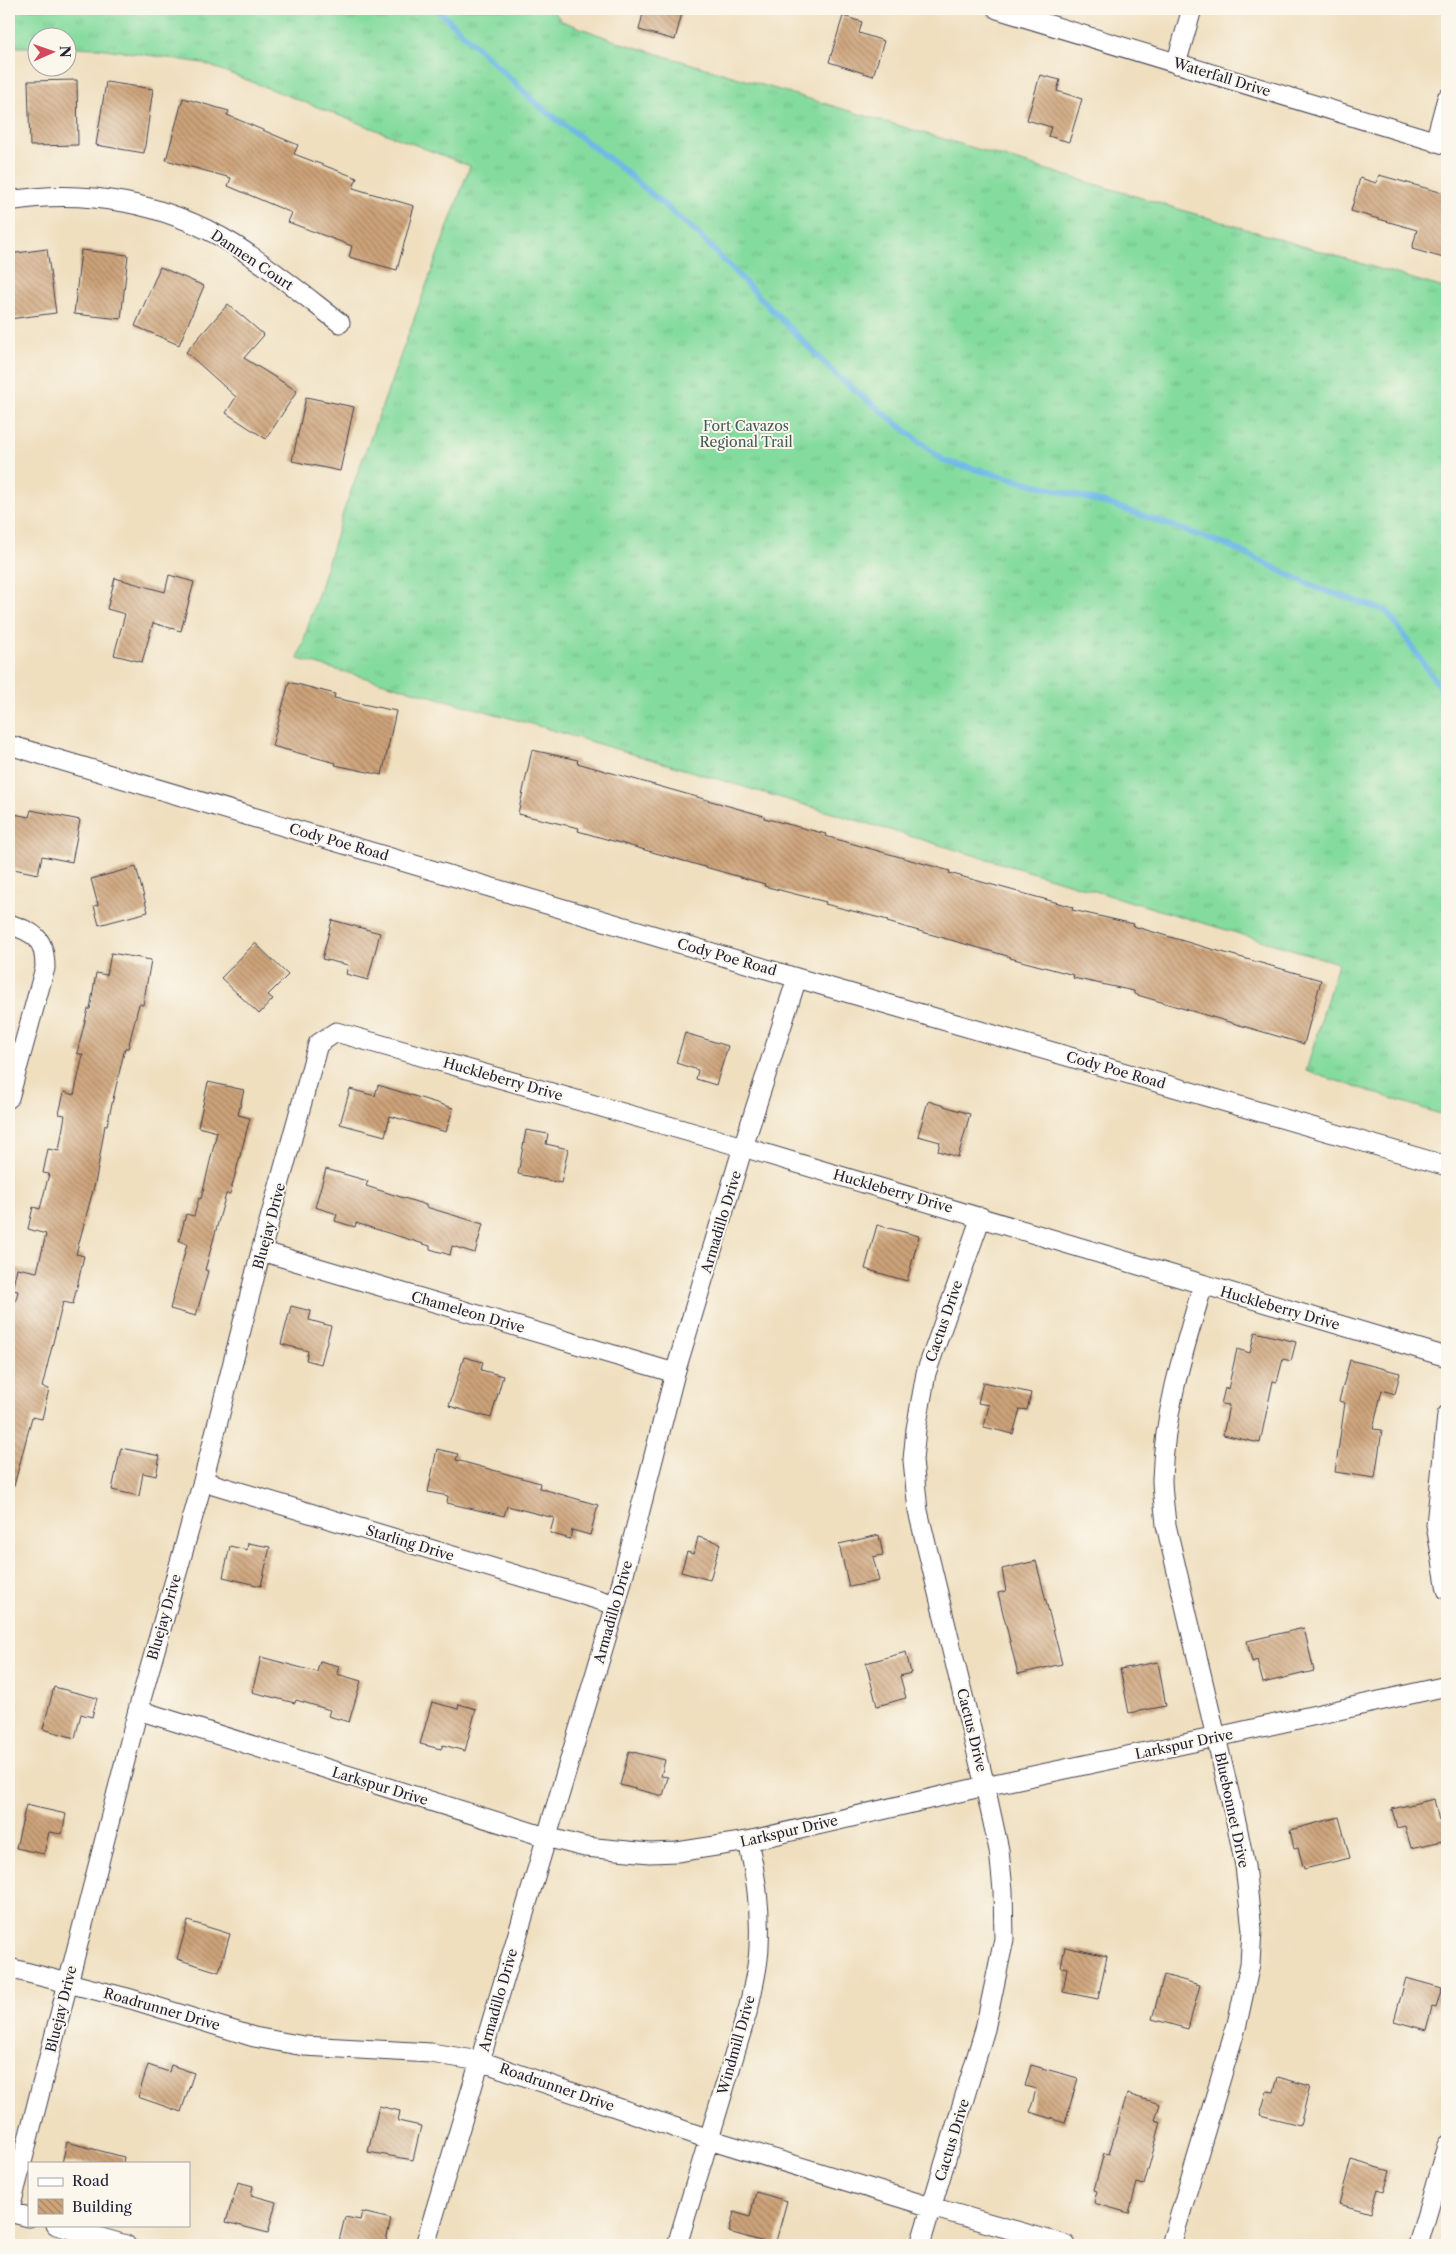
<svg xmlns="http://www.w3.org/2000/svg" width="1456" height="2254" viewBox="0 0 1456 2254" font-family="'Libre Caslon Text',serif">
  <style>
    .grass { fill: url(#grass-tufts); stroke: #537e6c }
    .lines { fill: none; stroke-linecap: round; stroke-linejoin: round }
    .stream { stroke: #6fb9e8; stroke-width: 6 }
    .building { fill: url(#building-back-hatch) }
    .minor-casing { stroke: #413e4f; stroke-width: 21 }
    .minor { stroke: #fff; stroke-width: 19 }
    .labels { text-anchor: middle; dominant-baseline: central; stroke-width: 4; stroke-linejoin: round; paint-order: stroke }
    .street-label { font-size: 14px; fill: #22223b; stroke: #fbf7ec }
    .park-label { font-size: 14px; fill: #3f5a59; stroke: #fbf7ec }
  </style>
  <defs>
    <pattern id="grass-tufts" width="24" height="20" patternUnits="userSpaceOnUse" patternTransform="scale(1.25)"><rect width="24" height="20" fill="#84db9e"/><path d="M3 7l-1-3M5 7V3M7 7l1-3M15 17l-1-3M17 17v-4M19 17l1-3" fill="none" stroke="#72bc89"/></pattern>
    <pattern id="building-back-hatch" width="6" height="6" patternUnits="userSpaceOnUse" patternTransform="scale(1.25)"><rect width="6" height="6" fill="#cda379"/><path d="M-1 5l2 2M0 0l6 6M5-1l2 2" fill="none" stroke="#a68464"/></pattern>
  </defs>
  <rect width="100%" height="100%" fill="#fbf7ec"/>
  <filter id="ink" filterUnits="userSpaceOnUse"><feTurbulence type="fractalNoise" baseFrequency=".02" numOctaves="2"/><feDisplacementMap in="SourceGraphic" scale="10" xChannelSelector="R" yChannelSelector="G"/><feConvolveMatrix kernelMatrix="1 2 1 2 8 2 1 2 1" color-interpolation-filters="sRGB"/></filter>
  <filter id="wash" filterUnits="userSpaceOnUse"><feTurbulence type="fractalNoise" baseFrequency=".0096" numOctaves="4" result="noise"/><feDisplacementMap in="SourceGraphic" scale="20" xChannelSelector="R" yChannelSelector="G"/><feGaussianBlur stdDeviation="1.12" result="paint"/><feColorMatrix in="noise" values="0 0 0 0 0 0 0 0 0 0 0 0 0 0 0 0 0 1.4 0 .05"/><feComposite in="paint" operator="in"/></filter>
  <g filter="url(#wash)">
    <rect width="100%" height="100%" fill="#efdfbf"/>
    <path class="grass" d="M9 9H551L562 21 618 42 1447 289V1116L1306 1071 1338 963 535 725 298 659 343 513 470 166 203 63 99 48 68 47V38H38L37 47H9Z"/>
    <g class="lines">
      <path class="stream" d="M437 9 538 105 620 167 696 232 836 375 944 461 1109 504 1227 545 1317 588 1387 611 1447 697"/>
    </g>
    <g id="blocks">
      <path class="building" d="M644 9H683L675 40 639 30Z
        M843 16 862 22 859 33 884 41 873 76 829 62Z
        M1040 75 1060 80 1057 91 1082 99 1069 142 1048 136 1051 127 1027 120Z
        M77 80 78 145 30 146 28 81Z
        M106 82 153 89 144 153 96 145Z
        M183 98 229 111 227 115 298 145 294 154 357 178 353 188 414 206 397 270 349 257 352 246 288 222 292 213 228 186 231 178 166 160Z
        M1379 175 1447 194 1444 211 1447 212V259L1412 249 1417 230 1351 211 1360 178 1376 183Z
        M47 249 56 313 9 319V254Z
        M81 250 128 255 121 319 74 314Z
        M160 267 204 286 179 345 135 326Z
        M228 304 264 335 244 358 297 391 266 439 226 413 236 397 186 352Z
        M306 397 354 407 340 471 292 461Z
        M169 575 194 582 181 631 153 623 142 662 114 655 125 614 107 609 115 578 165 592Z
        M289 682 335 694 334 698 396 711 382 775 335 765 336 763 272 746Z
        M532 750 578 760 577 763 764 816V818L826 834 825 836 950 871 949 873 1073 907 1072 910 1134 924 1133 926 1197 945 1321 980 1304 1044 1134 994V991L1073 978 1074 975 1010 958 1011 957 887 922 888 920 825 904 826 902 764 886 765 884 578 831 579 828 518 814Z
        M31 810 80 820 72 862 42 856 38 874 9 868V813L29 817Z
        M136 867 148 912 99 925 94 906 98 905 91 879Z
        M332 920 380 933 368 980 346 974 348 965 322 959Z
        M255 943 288 975 268 995 273 999 259 1014 221 978Z
        M111 953 151 960 143 1005 139 1004 128 1048H125L107 1125H105L96 1179 76 1254 84 1256 73 1304 63 1302 42 1387 49 1389 42 1419 32 1417 14 1486 9 1485V1327L18 1291 12 1290 17 1268 37 1272 46 1234 28 1229 33 1207 40 1209 49 1174 43 1173 48 1149 59 1151 65 1115 59 1114 64 1092 74 1095 83 1055 77 1053 88 1009H90L96 973 107 975Z
        M685 1033 728 1046 716 1085 696 1079 698 1070 676 1063Z
        M208 1082 244 1090 238 1115 250 1118 230 1194H226L205 1270 208 1271 196 1316 170 1309 187 1244 179 1241 186 1214 194 1216 199 1198 201 1199 217 1132 198 1127Z
        M378 1085 453 1108 446 1132 390 1116 385 1136 340 1124 350 1089 375 1096Z
        M928 1101 970 1114 958 1157 938 1151 940 1142 918 1136Z
        M526 1130 548 1134 546 1144 568 1149 561 1183 518 1174Z
        M326 1169 368 1181 366 1186 426 1205V1207L483 1224 475 1253 452 1246 450 1255 430 1249V1246L356 1223 355 1227 335 1221 337 1214 315 1207Z
        M877 1225 919 1236 907 1281 865 1269Z
        M291 1306 311 1311 309 1320 331 1326 321 1364 306 1360 308 1351 281 1344Z
        M1255 1332 1296 1342 1291 1361 1283 1359 1277 1382 1273 1381 1260 1443 1223 1435 1229 1405 1221 1404 1225 1388 1228 1389 1237 1349 1250 1353Z
        M464 1357 483 1362 481 1370 503 1376 491 1418 449 1406Z
        M1350 1360 1400 1373 1395 1394 1382 1390 1373 1429 1382 1430 1375 1478 1335 1472 1345 1403 1339 1401Z
        M983 1382 1031 1393 1027 1410 1020 1409 1013 1434 984 1427 989 1405 978 1403Z
        M121 1448 160 1456 156 1476 143 1473 139 1496 112 1490Z
        M437 1449 458 1454 456 1460 540 1483 539 1488 598 1505 590 1535 572 1530 570 1539 550 1533 554 1518 507 1506 504 1516 447 1503 448 1496 428 1492Z
        M879 1535 883 1555 873 1557 879 1581 849 1587 839 1544Z
        M698 1537 720 1543 710 1580 681 1572 687 1552 694 1554Z
        M248 1543 270 1547 261 1586 223 1577 230 1546 247 1550Z
        M1036 1561 1062 1664 1018 1674 998 1593 1006 1591 1002 1569Z
        M1304 1628 1314 1671 1263 1683 1257 1660 1252 1662 1247 1641Z
        M906 1652 911 1673 900 1676 906 1698 877 1706 866 1663Z
        M261 1657 317 1672 320 1661 339 1666 337 1674 361 1681 349 1722 328 1716 330 1710 296 1700 295 1703 252 1692Z
        M1158 1662 1166 1706 1129 1713 1120 1669Z
        M54 1687 97 1698 92 1717 81 1714 75 1738 43 1729Z
        M432 1702 458 1709 459 1704 476 1709 465 1751 443 1745 441 1749 420 1744Z
        M629 1751 665 1760 661 1776 668 1777 663 1796 620 1785Z
        M1434 1799 1439 1821 1447 1819V1840L1411 1848 1405 1826 1397 1828 1392 1809Z
        M26 1805 66 1814 62 1834 49 1832 44 1854 16 1848Z
        M1339 1817 1350 1858 1304 1869 1298 1848 1294 1849 1290 1830Z
        M188 1921 230 1934 219 1972 177 1959Z
        M1065 1947 1107 1956 1098 1999 1063 1992 1067 1968 1061 1967Z
        M1164 1975 1200 1985 1188 2029 1152 2019Z
        M1406 1978 1442 1988 1436 2008 1432 2007 1426 2030 1394 2021Z
        M148 2065 169 2072 171 2065 194 2073 181 2112 138 2097Z
        M1031 2065 1078 2078 1065 2123 1030 2112 1036 2089 1025 2086Z
        M1278 2077 1310 2086 1300 2125 1260 2115 1267 2091 1274 2092Z
        M1127 2094 1160 2104 1155 2120 1161 2122 1144 2185 1137 2183 1129 2213 1094 2203 1097 2191 1094 2190 1104 2153 1109 2154Z
        M379 2106 400 2111 398 2121 421 2126 413 2160 368 2152Z
        M67 2142 124 2157 123 2163H62Z
        M1351 2160 1390 2171 1384 2191 1378 2189 1371 2213 1339 2204Z
        M238 2182 253 2186 251 2195 276 2202 268 2233 226 2222Z
        M756 2192 787 2201 775 2245 729 2232 734 2212 750 2217Z
        M362 2212 391 2219 385 2245H338L345 2217 360 2220Z"/>
    </g>
  </g>
  <g filter="url(#ink)">
    <use href="#blocks" fill-opacity="0" stroke="#413e4f" stroke-width="1"/>
    <g class="lines">
      <g class="minor-casing">
        <path id="minor" d="M997 9 1447 145
          M1176 64 1192 9
          M1435 142 1447 98
          M9 201C86 188 166 203 233 244 270 267 305 296 340 323
          M9 745 797 978 1447 1166
          M9 924C36 933 45 939 45 968L9 1098
          M261 1251 675 1373
          M1447 1415 1436 1525 1447 1590
          M203 1481 616 1605
          M138 1710 546 1837 585 1847 650 1853 677 1852 748 1841 985 1786 1217 1737 1447 1686
          M9 1968 131 1999 254 2037 304 2046 431 2053 480 2061 709 2139 931 2207 1066 2245
          M9 2212 29 2217
          M9 2213 138 1710 203 1481 261 1251 318 1044 336 1032 743 1147 1447 1357
          M56 2225 126 2245
          M425 2245 616 1605 675 1373 743 1147 797 978
          M677 2245 749 2006C753 1986 759 1965 759 1945 761 1909 756 1875 748 1841
          M920 2245 985 2029 1004 1939 1003 1890 999 1850 985 1786 918 1511 913 1460 916 1429 926 1373 981 1217
          M1171 2245 1237 2024 1250 1964 1252 1930 1245 1866 1237 1826 1166 1525C1165 1510 1162 1494 1162 1479 1164 1412 1184 1349 1203 1285
          M1418 2245 1447 2145"/>
      </g>
      <use href="#minor" class="minor"/>
    </g>
  </g>
  <g class="labels">
    <g class="street-label">
      <text transform="translate(1222 77) rotate(17)">Waterfall Drive</text>
      <text transform="translate(252 260) rotate(34)">Dannen Court</text>
      <text transform="translate(339 842) rotate(16)">Cody Poe Road</text>
      <text transform="translate(727 957) rotate(16)">Cody Poe Road</text>
      <text transform="translate(1116 1070) rotate(16)">Cody Poe Road</text>
      <text transform="translate(503 1079) rotate(16)">Huckleberry Drive</text>
      <text transform="translate(893 1191) rotate(16)">Huckleberry Drive</text>
      <text transform="translate(721 1222) rotate(-73)">Armadillo Drive</text>
      <text transform="translate(269 1226) rotate(-75)">Bluejay Drive</text>
      <text transform="translate(1280 1308) rotate(16)">Huckleberry Drive</text>
      <text transform="translate(468 1312) rotate(16)">Chameleon Drive</text>
      <text transform="translate(944 1321) rotate(-71)">Cactus Drive</text>
      <text transform="translate(410 1543) rotate(17)">Starling Drive</text>
      <text transform="translate(613 1612) rotate(-74)">Armadillo Drive</text>
      <text transform="translate(164 1617) rotate(-74)">Bluejay Drive</text>
      <text transform="translate(972 1730) rotate(76)">Cactus Drive</text>
      <text transform="translate(1184 1744) rotate(-12)">Larkspur Drive</text>
      <text transform="translate(380 1786) rotate(17)">Larkspur Drive</text>
      <text transform="translate(1232 1810) rotate(78)">Bluebonnet Drive</text>
      <text transform="translate(789 1831) rotate(-13)">Larkspur Drive</text>
      <text transform="translate(498 2000) rotate(-74)">Armadillo Drive</text>
      <text transform="translate(61 2009) rotate(-76)">Bluejay Drive</text>
      <text transform="translate(162 2009) rotate(16)">Roadrunner Drive</text>
      <text transform="translate(736 2045) rotate(-74)">Windmill Drive</text>
      <text transform="translate(557 2087) rotate(19)">Roadrunner Drive</text>
      <text transform="translate(952 2140) rotate(-73)">Cactus Drive</text>
    </g>
    <g class="park-label">
      <text x="746" y="426">Fort Cavazos<tspan x="746" dy="16">Regional Trail</tspan></text>
    </g>
  </g>
  <rect width="1456" height="2254" fill="none" stroke="#fbf7ec" stroke-width="30"/>
  <rect x="28" y="2162" width="162" height="65" fill="#fbf7ec" stroke="#a4a2a5"/>
  <rect x="38" y="2178" width="25" height="8" fill="#ffffff" stroke="#a4a2a5"/>
  <text x="72" y="2186" font-size="15" fill="#22223b">Road</text>
  <rect x="38" y="2199" width="25" height="15" fill="url(#building-back-hatch)" stroke="#a4a2a5"/>
  <text x="72" y="2212" font-size="15" fill="#22223b">Building</text>
  <g transform="translate(52 52) rotate(88)"><circle r="24" fill="#fbf7ec" stroke="#a4a2a5"/>
  <path d="M0-4L9 19L0 12L-9 19Z" fill="#d1495b"/>
  <text y="-8" font-size="14" font-weight="bold" text-anchor="middle" fill="#22223b">N</text>
  </g>
</svg>
